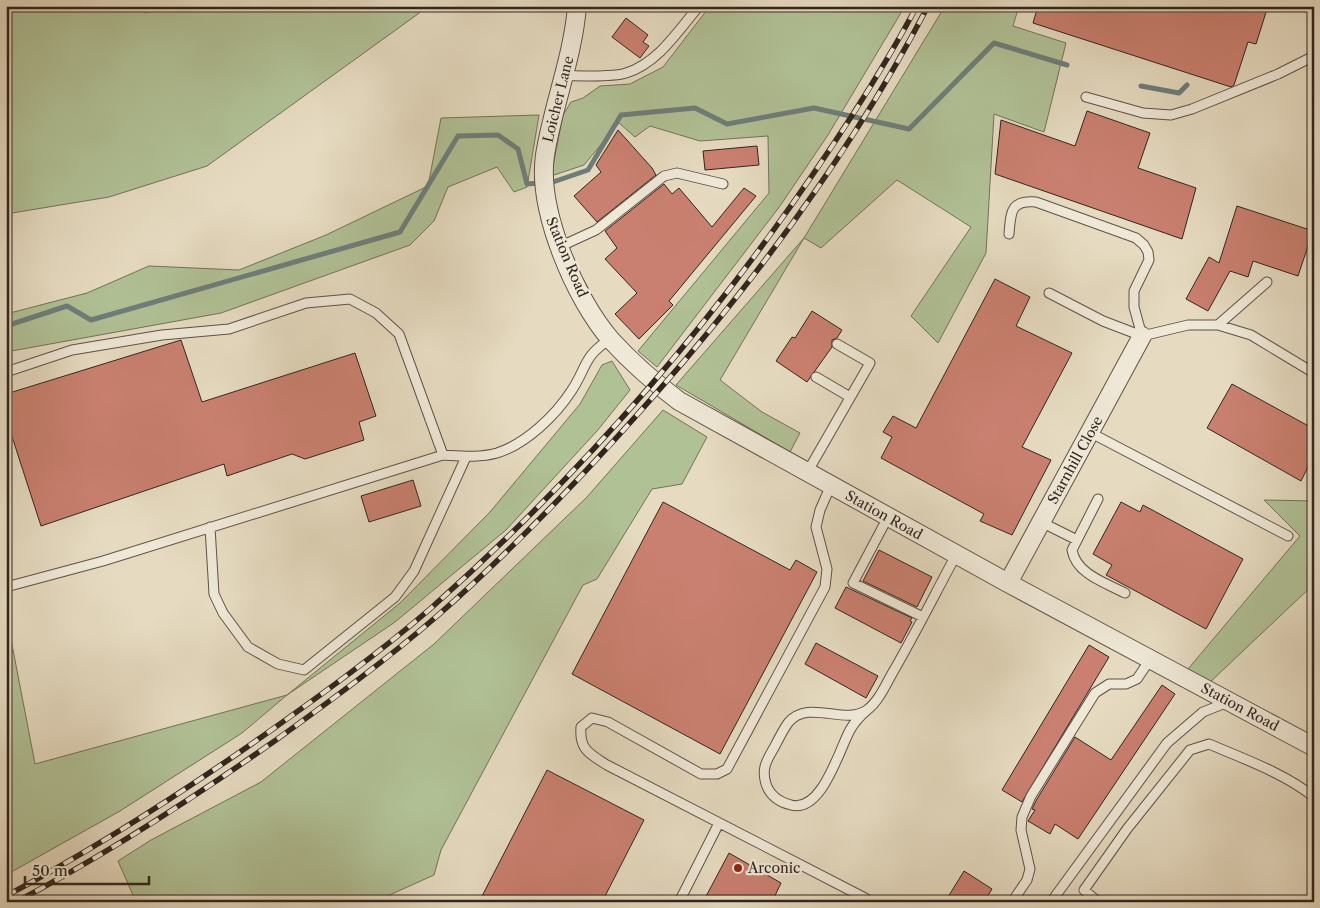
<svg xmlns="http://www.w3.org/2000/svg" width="1320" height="908" viewBox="0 0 1320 908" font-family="'Libre Caslon Text',serif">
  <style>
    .green { fill: #b1c196; stroke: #71735a }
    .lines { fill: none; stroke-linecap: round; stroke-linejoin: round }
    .stream { stroke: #6e7e7b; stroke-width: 5 }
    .building { fill: #ca8070; stroke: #31251e }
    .service-casing { stroke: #5e5247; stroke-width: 11 }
    .minor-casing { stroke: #5e5247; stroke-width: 20 }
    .service { stroke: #efe8d7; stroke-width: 9 }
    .minor { stroke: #efe8d7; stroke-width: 18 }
    .rail-casing { stroke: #31251e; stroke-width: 5.5 }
    .rail { stroke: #efe8d7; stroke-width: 4; stroke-dasharray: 11; stroke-linecap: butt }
    .poi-dot { fill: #8f2418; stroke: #efe8d7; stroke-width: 2 }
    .labels { text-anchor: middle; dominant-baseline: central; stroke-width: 4.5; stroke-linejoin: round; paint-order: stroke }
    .street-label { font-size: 14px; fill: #31251e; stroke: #efe8d7 }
    .poi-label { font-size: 14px; fill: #31251e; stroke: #efe8d7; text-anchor: start }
  </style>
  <rect width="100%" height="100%" fill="#e6dbc1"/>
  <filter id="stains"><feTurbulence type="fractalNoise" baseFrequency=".004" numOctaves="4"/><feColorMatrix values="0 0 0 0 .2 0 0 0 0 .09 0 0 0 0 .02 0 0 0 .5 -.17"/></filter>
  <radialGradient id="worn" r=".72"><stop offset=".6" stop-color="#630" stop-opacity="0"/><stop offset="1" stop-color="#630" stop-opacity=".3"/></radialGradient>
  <path class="green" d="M24 6H142L144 13 176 6H429L207 166 109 197 6 214V10Z
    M710 6H905L828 135 780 206 657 367 638 351 769 193 768 136 700 141 650 126 635 137 619 123 584 165 551 176 563 115 571 102 583 98 600 86 630 84 663 67Z
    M945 6H1019L1013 26 1066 43 1044 132 994 114 986 253 938 343 911 316 971 227 897 180 821 248 804 238 720 380 762 412 800 433 790 452 676 385 804 238Z
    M539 115 527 187 514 192 497 167 448 187 434 221 410 245 221 313 6 352V314L87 293 149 266 239 270 326 235 428 186 441 118Z
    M612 361 630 390 597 431 506 530 395 622 287 695 242 733 120 811 6 875V636L10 634 35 764 287 695 400 603 490 512 580 404 602 365Z
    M663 410 707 437 682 484 652 489 597 579 583 585 441 850 434 875 374 902H136L118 861 151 840 261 782 434 644 587 497Z
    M1264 500 1314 501V584L1207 685 1191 677 1188 669 1300 536Z"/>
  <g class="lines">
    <path class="stream" d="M1141 86 1179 93 1187 85
      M6 326 67 306 91 320 400 232 458 136 498 135 518 149 527 184 553 182 588 170 621 115 695 108 727 124 814 108 909 129 994 43 1067 65"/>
  </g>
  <path class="building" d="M1038 6H1268L1256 44 1248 42 1234 85 1231 87 1033 23Z
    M626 18 648 35 643 42 649 46 640 58 612 37Z
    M1087 111 1150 133 1138 168 1196 188 1182 239 995 174 1001 120 1075 146Z
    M618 130 652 168 656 175 597 222 574 196 601 172 596 165Z
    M757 146 759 165 705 170 703 151Z
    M664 184 672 194 679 188 712 227 744 188 756 196 669 301 673 305 639 339 615 314 637 293 605 259 617 248 605 231Z
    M1237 206 1313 231 1298 276 1253 261 1248 277 1230 271 1208 311 1186 299 1209 257 1219 263Z
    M995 279 1030 297 1016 326 1072 353 1022 447 1051 460 1012 535 980 521 984 514 881 458 892 437 883 432 893 416 916 428Z
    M812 311 842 330 837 338 832 340V347L807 382 776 361 792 337 795 338Z
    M181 340 202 402 355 353 376 416 359 422 364 440 305 459 292 454 227 476 224 464 41 526 6 418V394Z
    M1232 384 1314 429V467L1309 465 1301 481 1207 428Z
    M413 480 421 506 369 522 361 496Z
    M663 502 790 570 796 560 817 572 720 754 572 674Z
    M1121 502 1140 512 1143 505 1243 559 1206 629 1106 575 1112 565 1093 554Z
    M879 550 932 577 917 607 863 581Z
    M846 587 912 618 910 621 912 622 901 643 835 608Z
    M816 643 878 676 866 698 805 664Z
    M1089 645 1109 657 1022 802 1002 790Z
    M1162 685 1175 694 1078 839 1055 824 1050 834 1028 821 1035 810 1032 809 1037 799 1075 737 1111 760Z
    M547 770 644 820 602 902H479Z
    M729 853 781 883 772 902H703Z
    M964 871 992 889 984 902H945Z"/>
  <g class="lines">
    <g class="service-casing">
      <path id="service" d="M564 76C581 75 610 78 626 73 658 63 678 31 699 6
        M1086 97 1143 113 1171 115 1192 109 1278 74 1314 56
        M1009 234C1011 212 1010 200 1036 202L1136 238 1144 245 1148 252 1149 260 1134 291V307L1142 336
        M559 247 596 230 664 176 677 173 723 184
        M1049 293 1103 321 1142 336 1188 325H1218L1251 335 1314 373
        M1218 325 1267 282
        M6 372 72 350 162 335 229 329 306 303 350 299 376 313 399 334 443 455
        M816 377 850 397
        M1091 433 1288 536
        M808 471 870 363 837 344
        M831 485 820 510 816 527 827 569 825 587 727 769 717 774H701L608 722 592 718 581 727C579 750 590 754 607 765L865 898 869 902
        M1098 499 1072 550C1076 574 1106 583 1125 593
        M888 517 853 583 923 617
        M1041 522 1077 540
        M210 527 214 594 223 613 248 647 278 664 304 670 395 597 414 571 466 457
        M6 587 103 561 443 455C461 456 479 458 497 453 526 444 556 415 572 390 588 365 583 357 610 339
        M867 710C860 716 855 721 850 730 839 750 822 813 791 805 779 802 770 796 766 784 761 768 767 760 775 746 779 738 783 730 788 723 808 698 845 726 867 710 879 701 886 684 893 672 915 634 935 594 956 555
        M679 902 719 823
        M1012 902 1027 880 1030 869 1021 830 1022 817 1031 796 1095 693 1109 684H1126L1137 679 1151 658
        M1051 902 1167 743 1203 712 1228 702
        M1098 902 1084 890 1127 829 1190 750 1209 744C1244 759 1284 773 1314 797"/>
    </g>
    <g class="minor-casing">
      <path id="minor" d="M577 6C573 57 553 105 545 155 537 210 575 299 611 340 632 363 655 383 679 401L1008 583 1314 747
        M1008 583 1142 336"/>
    </g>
    <use href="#service" class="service"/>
    <use href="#minor" class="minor"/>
    <g class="rail-casing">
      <path id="rail" d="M6 896C98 847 185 791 270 731 325 692 379 653 430 609 556 497 670 372 770 235 823 162 874 86 917 6
        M16 902C107 854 192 799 276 740 330 701 385 661 436 617 526 538 607 451 685 360 777 251 862 133 928 6"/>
    </g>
    <use href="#rail" class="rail"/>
  </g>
  <circle class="poi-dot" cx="738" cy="868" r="5"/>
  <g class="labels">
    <g class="street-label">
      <text transform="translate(558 99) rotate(-76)">Loicher Lane</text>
      <text transform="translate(567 257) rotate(67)">Station Road</text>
      <text transform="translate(1075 460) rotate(-61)">Starnhill Close</text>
      <text transform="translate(884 515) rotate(29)">Station Road</text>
      <text transform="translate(1240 707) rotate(28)">Station Road</text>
    </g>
    <g class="poi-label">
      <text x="748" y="868">Arconic</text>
    </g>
  </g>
  <rect width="1320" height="908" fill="none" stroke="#e6dbc1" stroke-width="25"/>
  <rect x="8" y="8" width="1305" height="893" fill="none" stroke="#31251e" stroke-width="2.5"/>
  <rect x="12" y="12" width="1295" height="883" fill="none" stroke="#31251e"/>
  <path d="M25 876v8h124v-8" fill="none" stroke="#31251e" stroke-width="2.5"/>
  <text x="32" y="876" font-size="15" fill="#31251e" stroke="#efe8d7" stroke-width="4" paint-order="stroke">50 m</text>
  <rect width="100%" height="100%" filter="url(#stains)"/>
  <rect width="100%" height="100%" fill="url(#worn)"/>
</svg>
